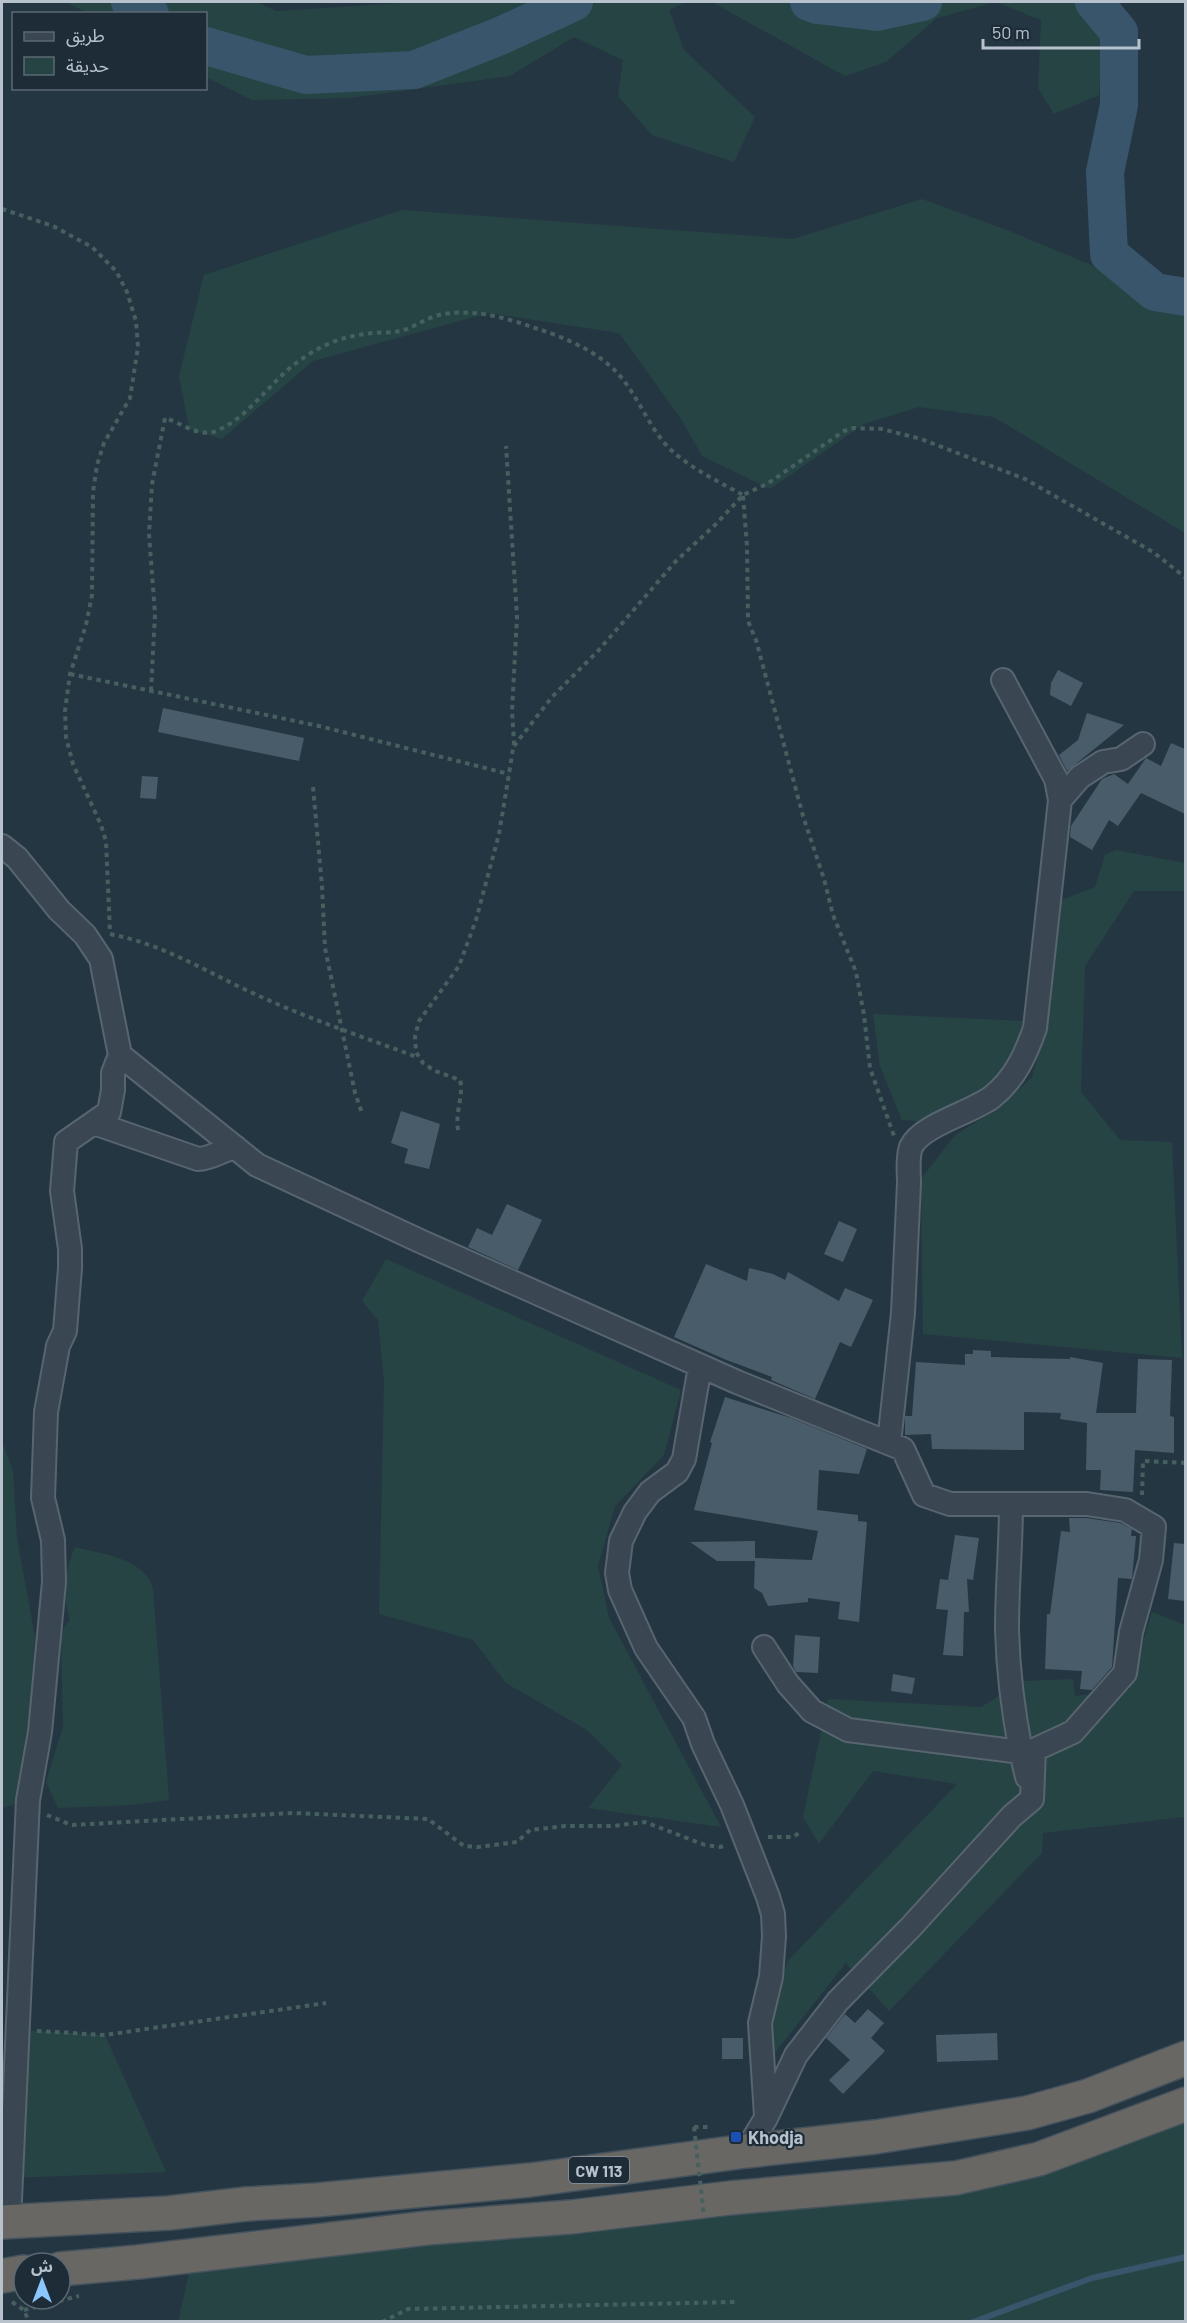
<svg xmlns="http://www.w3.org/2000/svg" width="1187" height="2323" viewBox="0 0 1187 2323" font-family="Barlow,'Noto Sans Arabic',sans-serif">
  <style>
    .green { fill: #274444 }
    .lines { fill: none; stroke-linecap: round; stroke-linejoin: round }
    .stream { stroke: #38556b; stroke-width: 6 }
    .river { stroke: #38556b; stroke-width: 38 }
    .building { fill: #495c69 }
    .minor-casing { stroke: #586570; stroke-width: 26 }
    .trunk-casing { stroke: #44525d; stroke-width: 36 }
    .path { stroke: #46605f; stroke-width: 4; stroke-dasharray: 4.5 4.5; stroke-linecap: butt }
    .minor { stroke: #3a4753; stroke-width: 22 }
    .trunk { stroke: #686764; stroke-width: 33 }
    .path-bridge { stroke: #46605f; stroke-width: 4; stroke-dasharray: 4.5 4.5; stroke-linecap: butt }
    .transit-dot { fill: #1a4fb4; stroke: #1e2c38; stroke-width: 2 }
    .labels { text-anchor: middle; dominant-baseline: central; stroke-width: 4.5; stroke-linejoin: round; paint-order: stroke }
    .shield { fill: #1e2c38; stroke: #8995a0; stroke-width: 1.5 }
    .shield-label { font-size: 16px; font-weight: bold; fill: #b7c2cd }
    .poi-label { font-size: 18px; font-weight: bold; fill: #b7c2cd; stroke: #1e2c38; text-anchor: start }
  </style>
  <rect width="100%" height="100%" fill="#253643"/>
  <path class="green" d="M66 2H256L276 11 420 2H685L669 10 684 50 755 117 734 162 652 135 618 96 623 60 574 37 510 76 350 98 252 100 206 77V14L88 13Z
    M712 2H1105L1099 95 1054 114 1038 88 1041 20 996 2 937 18 886 62 845 76Z
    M922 199 1012 232 1185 304V533L994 417 919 407 864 424 770 489 702 456 682 420 619 333 489 313 313 361 222 439 189 429 179 376 204 275 402 210 793 239Z
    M1116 850 1185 863V891H1134L1085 966 1081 1092 1120 1140 1172 1142 1182 1358 923 1334 921 1179 955 1135 998 1109 1032 1077 1045 1032 1054 903 1095 887 1105 855Z
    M873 1014 1023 1021 1013 1059 986 1093 926 1122 902 1120 880 1066Z
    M386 1259 681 1390 664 1455 615 1506 598 1566 609 1618 721 1827 588 1808 622 1765 587 1730 506 1683 473 1640 379 1614 384 1382 378 1320 362 1301Z
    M2 1441 13 1471 17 1538 35 1637 28 1800 2 1808Z
    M75 1547C103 1555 144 1557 153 1589L169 1800 131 1805 58 1808 46 1782 63 1727 61 1633 70 1619C61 1596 65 1570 75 1547Z
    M1152 1612 1185 1625V1817L1043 1833 1042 1853 889 2011 846 1963 773 2055 770 2023 787 1962 957 1784 873 1771 819 1844 803 1817 828 1699 981 1707 1023 1681 1073 1679 1075 1696 1129 1690Z
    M18 2030 105 2035 166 2172 11 2178Z
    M1185 2119V2320L178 2322 193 2255 844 2189Z"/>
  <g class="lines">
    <path class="stream" d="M973 2322 1092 2278 1186 2257"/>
    <path class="river" d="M130 2 150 14
      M809 2 817 5 877 12 923 2
      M1094 2 1119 32V105L1105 172 1109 254 1155 292 1186 297
      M206 46 306 75 414 70 500 36 574 2"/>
  </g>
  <path class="building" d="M1058 670 1083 683 1071 706 1050 695 1051 683Z
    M163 708 304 738 299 761 158 732Z
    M1087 713 1124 725 1067 771 1059 755 1078 740Z
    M1171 743 1185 749V814L1141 793 1118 826 1109 820 1092 850 1070 837 1071 826 1102 779 1114 774 1128 784 1146 758 1161 766Z
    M142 776 158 777 156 799 140 798Z
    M401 1111 440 1124 429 1169 404 1163 408 1149 391 1143Z
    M507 1204 542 1220 518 1270 468 1247 477 1228 492 1235Z
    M839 1221 857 1229 843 1262 824 1254Z
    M706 1264 747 1281 749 1268 773 1274 785 1280 788 1272 839 1301 845 1288 873 1300 851 1347 840 1342 815 1399 771 1380 772 1377 724 1359 674 1337Z
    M973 1350 991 1351V1357L1070 1359V1357L1103 1363 1096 1413H1136L1138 1359 1172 1360 1170 1416 1174 1417V1453L1135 1450 1133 1492 1100 1490 1101 1470H1086L1087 1423 1060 1419 1061 1413 1024 1412V1450L932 1449 931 1434 905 1435V1416H912L916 1362 965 1365V1354H973Z
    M725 1397 791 1418 867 1449 859 1474 819 1470 817 1510 858 1515V1521L867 1522 859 1622 838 1619 840 1602 808 1598V1602L768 1606 762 1593 754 1588 755 1558 812 1560 818 1531 694 1510 712 1443 710 1442Z
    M1069 1518H1086L1120 1523 1132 1529 1131 1536H1136L1132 1579 1118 1578 1112 1667 1092 1690 1080 1689 1082 1671 1045 1669 1047 1614H1050L1061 1531 1070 1532Z
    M955 1535 979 1538 973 1580 967 1579 969 1612H964L963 1656 943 1655 948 1610 936 1609 940 1579 948 1580Z
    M755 1541V1561H717L690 1542Z
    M1174 1543 1185 1544V1601L1168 1599Z
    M795 1635 820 1637 818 1673 796 1672 793 1666Z
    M893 1674 915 1678 912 1694 891 1691Z
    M868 2009 884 2023 871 2038 885 2051 843 2094 829 2080 850 2060 826 2038 845 2014 855 2023Z
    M997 2033 998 2060 937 2062 936 2035Z
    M722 2038H743V2059H722Z"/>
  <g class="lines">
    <g class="minor-casing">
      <path id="minor" d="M1060 800 1080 777 1103 762 1121 759 1143 744
        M2 846 17 858 59 910 85 935 101 959 120 1055 257 1165 420 1241 737 1382 903 1449 924 1495 950 1504H1087L1125 1510 1154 1527 1151 1560 1131 1632 1125 1673 1073 1732 1034 1750 1032 1799 1012 1816 910 1928 838 2001 796 2055 766 2118 746 2151
        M94 1123 198 1159C210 1159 223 1150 235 1147
        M700 1366 684 1459 677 1472 650 1492 635 1512 621 1541 617 1573 620 1590 646 1648 694 1718 703 1744 732 1805 768 1897 773 1914 774 1936 771 1977 760 2023 766 2116
        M889 1443 903 1313 909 1183C909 1171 907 1158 911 1147 921 1125 973 1112 992 1097 1015 1079 1026 1054 1035 1028L1060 800 1056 779 1003 680
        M1011 1504C1011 1545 1007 1587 1007 1629 1008 1670 1013 1711 1021 1752
        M764 1647 788 1684 812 1711 848 1730 1021 1752 1027 1777
        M9 2222 28 1800 40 1732 54 1582 53 1540 43 1498 46 1412 58 1346 65 1331 70 1268V1249L62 1191 66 1142 109 1112 113 1090V1073L120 1055"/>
    </g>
    <g class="trunk-casing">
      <path id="trunk" d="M2 2222 169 2213 246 2204 317 2200 530 2180 746 2151 875 2137 1027 2113 1088 2096 1186 2058
        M60 2269 138 2262 427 2228 571 2217 730 2198 956 2178 1039 2159 1186 2104
        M2 2276 24 2272"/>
    </g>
    <path class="path" d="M2 209 53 226 92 247 116 271 127 292 136 321 138 347 130 398 104 443 97 465 93 492 92 595 86 625 70 674 65 711 66 737 73 764 101 825 106 841 110 933
      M743 496 747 546 748 621 756 640 803 816 824 879 833 915 856 972 864 1015 870 1068 894 1136
      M70 674 319 726 509 774
      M151 691 155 614 149 534 152 484 165 418C181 423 200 438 216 431 250 417 270 381 299 361 319 346 341 337 365 334 377 332 390 333 401 331 415 327 426 318 439 315 469 308 504 317 532 327 567 338 606 354 627 385 642 406 652 431 670 449 690 468 719 482 743 495
      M514 746 552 697 598 651 676 561 715 525 743 495 767 484 844 431 854 428 882 429 921 439 1025 479 1153 552 1186 578
      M313 787 322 886 325 948 355 1093 362 1113
      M110 934C161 944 200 968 246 990 301 1016 360 1036 417 1057
      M458 1130C455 1112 464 1094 460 1080L435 1071 423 1063 416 1052 415 1036 419 1021 459 966 476 920 499 834 509 774 514 742 512 711 517 617 506 446
      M1142 1495 1143 1461 1186 1463
      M47 1815 71 1825 293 1813 428 1819 464 1846 478 1847 517 1842 530 1830 565 1826H613L645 1822 705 1845 720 1847 726 1845
      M768 1837H793L802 1831
      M37 2031 105 2035 326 2003
      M694 2127H711
      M12 2302 24 2310 29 2322
      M24 2310 79 2296
      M382 2322 408 2309 735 2302"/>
    <use href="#minor" class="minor"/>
    <use href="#trunk" class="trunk"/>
    <path class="path-bridge" d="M694 2127 704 2216"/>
  </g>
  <rect class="transit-dot" x="730" y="2131" width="12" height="12" rx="3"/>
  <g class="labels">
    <rect class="shield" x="569" y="2157" width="60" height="26" rx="4.5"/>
    <g class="shield-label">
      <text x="599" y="2170">CW 113</text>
    </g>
    <g class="poi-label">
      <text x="748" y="2137">Khodja</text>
    </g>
  </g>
  <rect width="1187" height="2323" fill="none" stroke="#b7c2cd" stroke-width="6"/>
  <rect x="12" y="12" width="195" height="78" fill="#1e2c38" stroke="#5b6874" stroke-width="1.5"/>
  <rect x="24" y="32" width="30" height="9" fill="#3a4753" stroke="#5b6874" stroke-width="1.5"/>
  <text x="66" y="42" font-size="18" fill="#b7c2cd">طريق</text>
  <rect x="24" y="57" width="30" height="18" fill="#274444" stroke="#5b6874" stroke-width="1.5"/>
  <text x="66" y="72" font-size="18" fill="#b7c2cd">حديقة</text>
  <g transform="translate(42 2281)"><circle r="28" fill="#1e2c38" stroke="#5b6874" stroke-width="1.5"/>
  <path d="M0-4.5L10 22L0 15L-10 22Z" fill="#8bc7fd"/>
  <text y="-9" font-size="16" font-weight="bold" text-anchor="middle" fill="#b7c2cd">ش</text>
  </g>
  <path d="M983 39v9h156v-9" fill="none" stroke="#b7c2cd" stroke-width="3"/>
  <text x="992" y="39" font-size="18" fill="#b7c2cd" stroke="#1e2c38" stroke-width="4.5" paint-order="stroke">50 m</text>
</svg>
